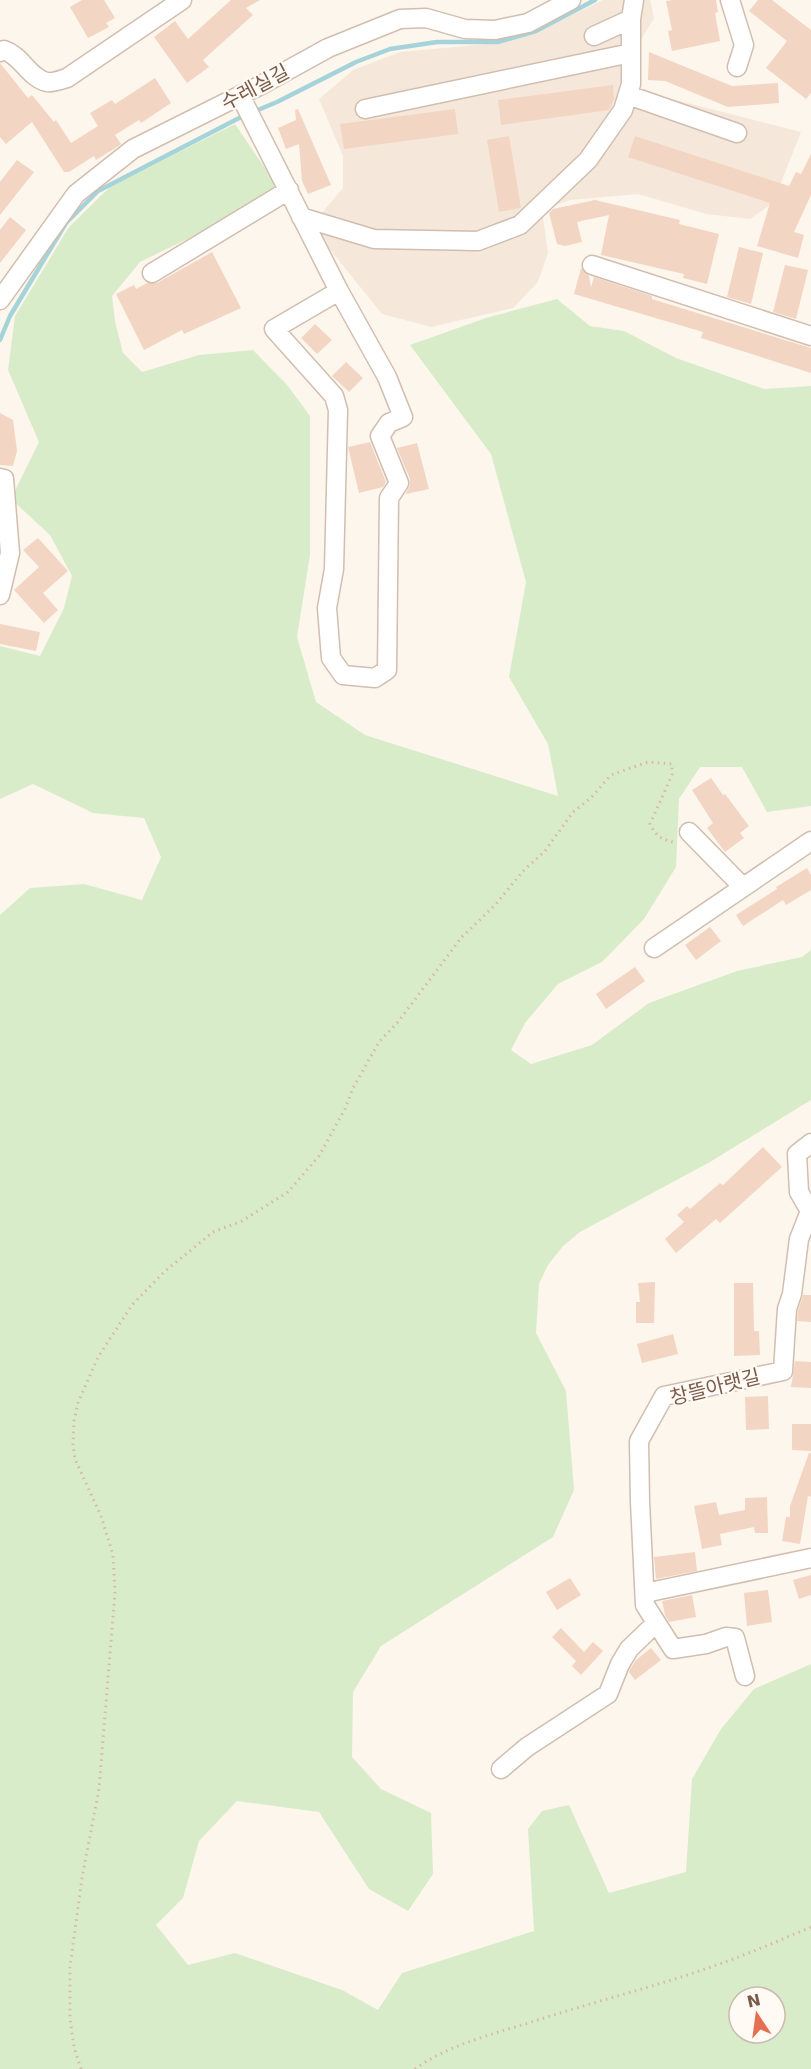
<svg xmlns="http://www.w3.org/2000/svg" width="811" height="2069" viewBox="0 0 811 2069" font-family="'DejaVu Sans','Noto Sans KR',sans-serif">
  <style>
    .residential { fill: #f5e8da }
    .green { fill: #d8ecc9; fill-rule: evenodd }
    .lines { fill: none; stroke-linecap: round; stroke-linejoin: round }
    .stream { stroke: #a5d3da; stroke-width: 4.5 }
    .building { fill: #f3d5c3 }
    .minor-casing { stroke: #d1beb0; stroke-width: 21 }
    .path { stroke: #d9b8a5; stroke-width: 3; stroke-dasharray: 1.5 4.5; stroke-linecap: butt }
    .minor { stroke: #fff; stroke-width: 18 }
    .labels { text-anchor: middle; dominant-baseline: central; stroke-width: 4.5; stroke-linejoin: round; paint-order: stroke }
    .street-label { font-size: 20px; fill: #7a5c4d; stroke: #fffaf3 }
  </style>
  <rect width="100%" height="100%" fill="#fdf6ec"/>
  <path class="residential" d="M603 0H650L654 18 639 43 640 91 801 132 773 203 750 219 706 214 638 194 570 200 544 209 543 218 548 253 538 282 513 308 431 327 382 314 328 247 315 221 343 188V156L319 99 353 70 400 52 499 43 537 32Z"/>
  <path class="green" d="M235 124 279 189 212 227 140 262 112 296 115 321 123 353 142 372 199 355 253 350 288 386 310 416V555L297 637 316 702 365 735 558 796 548 744 509 677 526 582 491 454 410 345 486 318 557 299 590 326 624 331 676 358 764 389 811 386V806L767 812 742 767H700L679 799 676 867 644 919 602 962 558 984 525 1023 511 1050 531 1064 592 1045 649 1003 737 971 802 957 811 950V1100L710 1162 580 1232 563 1246 548 1265 539 1284 536 1333 566 1391 574 1490 553 1537 381 1646 353 1692 352 1757 381 1789 431 1813 433 1874 408 1911 369 1889 319 1812 237 1801 199 1841 183 1898 156 1925 188 1965 235 1953 342 1990 378 2010 402 1973 534 1931 528 1829 542 1811 569 1805 609 1893 686 1872 692 1779 721 1729 754 1689 811 1664V2069H0V915L30 888 84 884 142 900 161 857 144 818 93 813 33 784 0 799V646L40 656 64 608 72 576 50 535 11 499 39 442 8 370 15 316 69 227 111 186ZM739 1997H775V2033H739Z"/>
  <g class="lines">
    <path class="stream" d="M253 112 277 102 356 62 390 49 437 42H498L536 31 595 0
      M0 340 10 316 66 223 98 191 245 115"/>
  </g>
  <path class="building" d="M82 0H104L115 18 106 23 109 27 88 38 70 7Z
    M231 0H260L246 8 253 15 203 60 209 67 187 83 154 37 175 21 188 39Z
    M673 0H716L718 12 715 13 720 41 672 51 668 31 672 30 666 1Z
    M758 0H772L811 30V93L806 99 766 68 787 41 749 11Z
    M649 52 732 86 778 83 779 103 728 107 665 81 648 80Z
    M0 63 28 98 32 95 54 122 56 120 71 143 98 126 90 113 112 100 115 104 155 78 171 103 141 123 139 120 115 135 121 144 117 147 96 160 94 156 69 172H64L32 122 6 144 0 137Z
    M613 85 614 99 609 110 501 125 498 100Z
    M298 109 331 185 308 194 302 181 299 144 286 149 278 128 296 120 295 110Z
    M455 109 458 134 344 149 340 124Z
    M509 136 521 208 499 212 487 140Z
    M635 136 789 186 796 172 801 174 811 154V195L794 232 804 235 798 258 757 246 770 203 628 157Z
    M17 160 34 172 0 215V182Z
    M595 200 680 220 679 224 719 234 707 284 683 278 684 274 601 255 609 215 577 222 582 242 565 246 557 244 549 213 553 209Z
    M10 217 26 230 0 263V230Z
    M739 247 763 253 751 304 727 297Z
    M212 252 241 308 184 334 182 330 144 350 116 294 134 285 136 289 147 283H157Z
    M785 265 808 270 796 319 773 312Z
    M581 268 589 276 591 287 594 277 652 296V299L811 348V373L701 338 703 332 574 294Z
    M315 324 332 340 317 354 301 338Z
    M346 362 363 378 349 392 332 376Z
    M0 413 13 420 17 451 13 466 0 465Z
    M370 442 386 482 383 487 359 493 348 447Z
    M417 443 429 489 406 494 410 485V479L397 448Z
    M38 538 68 571 43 593 58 610 44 623 14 590 39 567 23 550Z
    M0 624 40 632 36 651 0 644Z
    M711 778 723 795 725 794 749 826 740 833 744 838 725 852 707 828 713 823 692 790Z
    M807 868 811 875V890L786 905 783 900 743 926 736 915 777 889 776 887Z
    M710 927 721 941 696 960 685 945Z
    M635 967 645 981 606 1009 596 994Z
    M763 1147 782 1167 720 1223 716 1219 676 1253 665 1239 684 1222 677 1215 687 1206 690 1209 720 1183 723 1185Z
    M655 1282 654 1323H636V1302H640L638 1283Z
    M734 1283H753L754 1331H759L760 1355 734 1356Z
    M803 1295H811V1322L797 1321 798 1311Z
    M673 1334 678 1354 642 1363 637 1344Z
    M795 1361 811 1362V1388L791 1387Z
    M768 1396 769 1429 746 1430 745 1397Z
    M792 1424H811V1451L792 1450Z
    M809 1453H811V1497L808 1496 800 1544 782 1541 786 1517H790V1506Z
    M767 1497 768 1533H755L754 1527 720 1534 722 1545 702 1549 694 1506 716 1502 719 1515 745 1510V1498Z
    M695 1552 697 1571 656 1579 654 1557Z
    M811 1575V1595L799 1599 793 1580Z
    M570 1578 581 1595 557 1610 546 1592Z
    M768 1590 772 1622 747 1626 744 1593Z
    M692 1595 696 1617 669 1622 665 1615 662 1601Z
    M561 1628 584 1652 593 1642 603 1651 581 1675 572 1666 576 1661 552 1637Z
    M651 1648 661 1660 635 1680 629 1672 630 1669 636 1660Z"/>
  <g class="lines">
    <g class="minor-casing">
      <path id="minor" d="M730 0 744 45 737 67
        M594 36 631 19
        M0 52 4 50C22 56 29 78 47 82 53 83 61 80 67 78L182 0
        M240 95 339 291 387 377 403 417 389 423 380 436 399 483 389 498 387 670 375 678 343 675 331 658 327 608 334 569 338 410 334 396 274 329 339 291
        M628 95 737 133
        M365 109 631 53
        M301 217 374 239 478 241 520 225 588 160 623 110 631 84V19L634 0
        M592 265 811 336
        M152 273 289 190
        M0 300 76 194 133 149 261 85 328 48 400 19 426 18 465 29 495 30 528 23 571 0
        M0 478 4 479 10 553 0 595
        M689 832 743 887
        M654 948 811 841
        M645 1593 811 1558
        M745 1676 735 1638 726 1637 706 1644 673 1649 645 1605 640 1502 639 1441 664 1396 783 1371 787 1309 792 1294 799 1239 810 1211 799 1192 797 1154 811 1143
        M501 1769 527 1747 608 1694 620 1664 629 1649 656 1623"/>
    </g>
    <path class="path" d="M81 2069 74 2047 70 2019V1967L82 1878 99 1789 115 1592 113 1555 101 1516 75 1459 73 1444 74 1421 78 1403 98 1357 132 1305 164 1272 213 1232 242 1221 288 1192 306 1171 319 1156 345 1109 353 1088 379 1042 398 1022 461 938 496 904 523 871 545 851 573 812 591 798 611 775 648 762 672 764V775L650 824C656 837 663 840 677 843
      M415 2069C447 2045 500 2032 538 2020 593 2002 650 1988 705 1969 741 1957 776 1942 811 1927"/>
    <use href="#minor" class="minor"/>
  </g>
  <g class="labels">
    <g class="street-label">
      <text transform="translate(255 87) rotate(-28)">수레실길</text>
      <text transform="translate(715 1387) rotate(-14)">창뜰아랫길</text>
    </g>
  </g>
  <g transform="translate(757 2015) rotate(347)"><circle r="28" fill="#fffaf3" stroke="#cabbb1" stroke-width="1.5"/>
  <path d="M0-4.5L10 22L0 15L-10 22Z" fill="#e76f51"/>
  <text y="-9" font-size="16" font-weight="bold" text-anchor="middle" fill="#7a5c4d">N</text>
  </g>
</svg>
